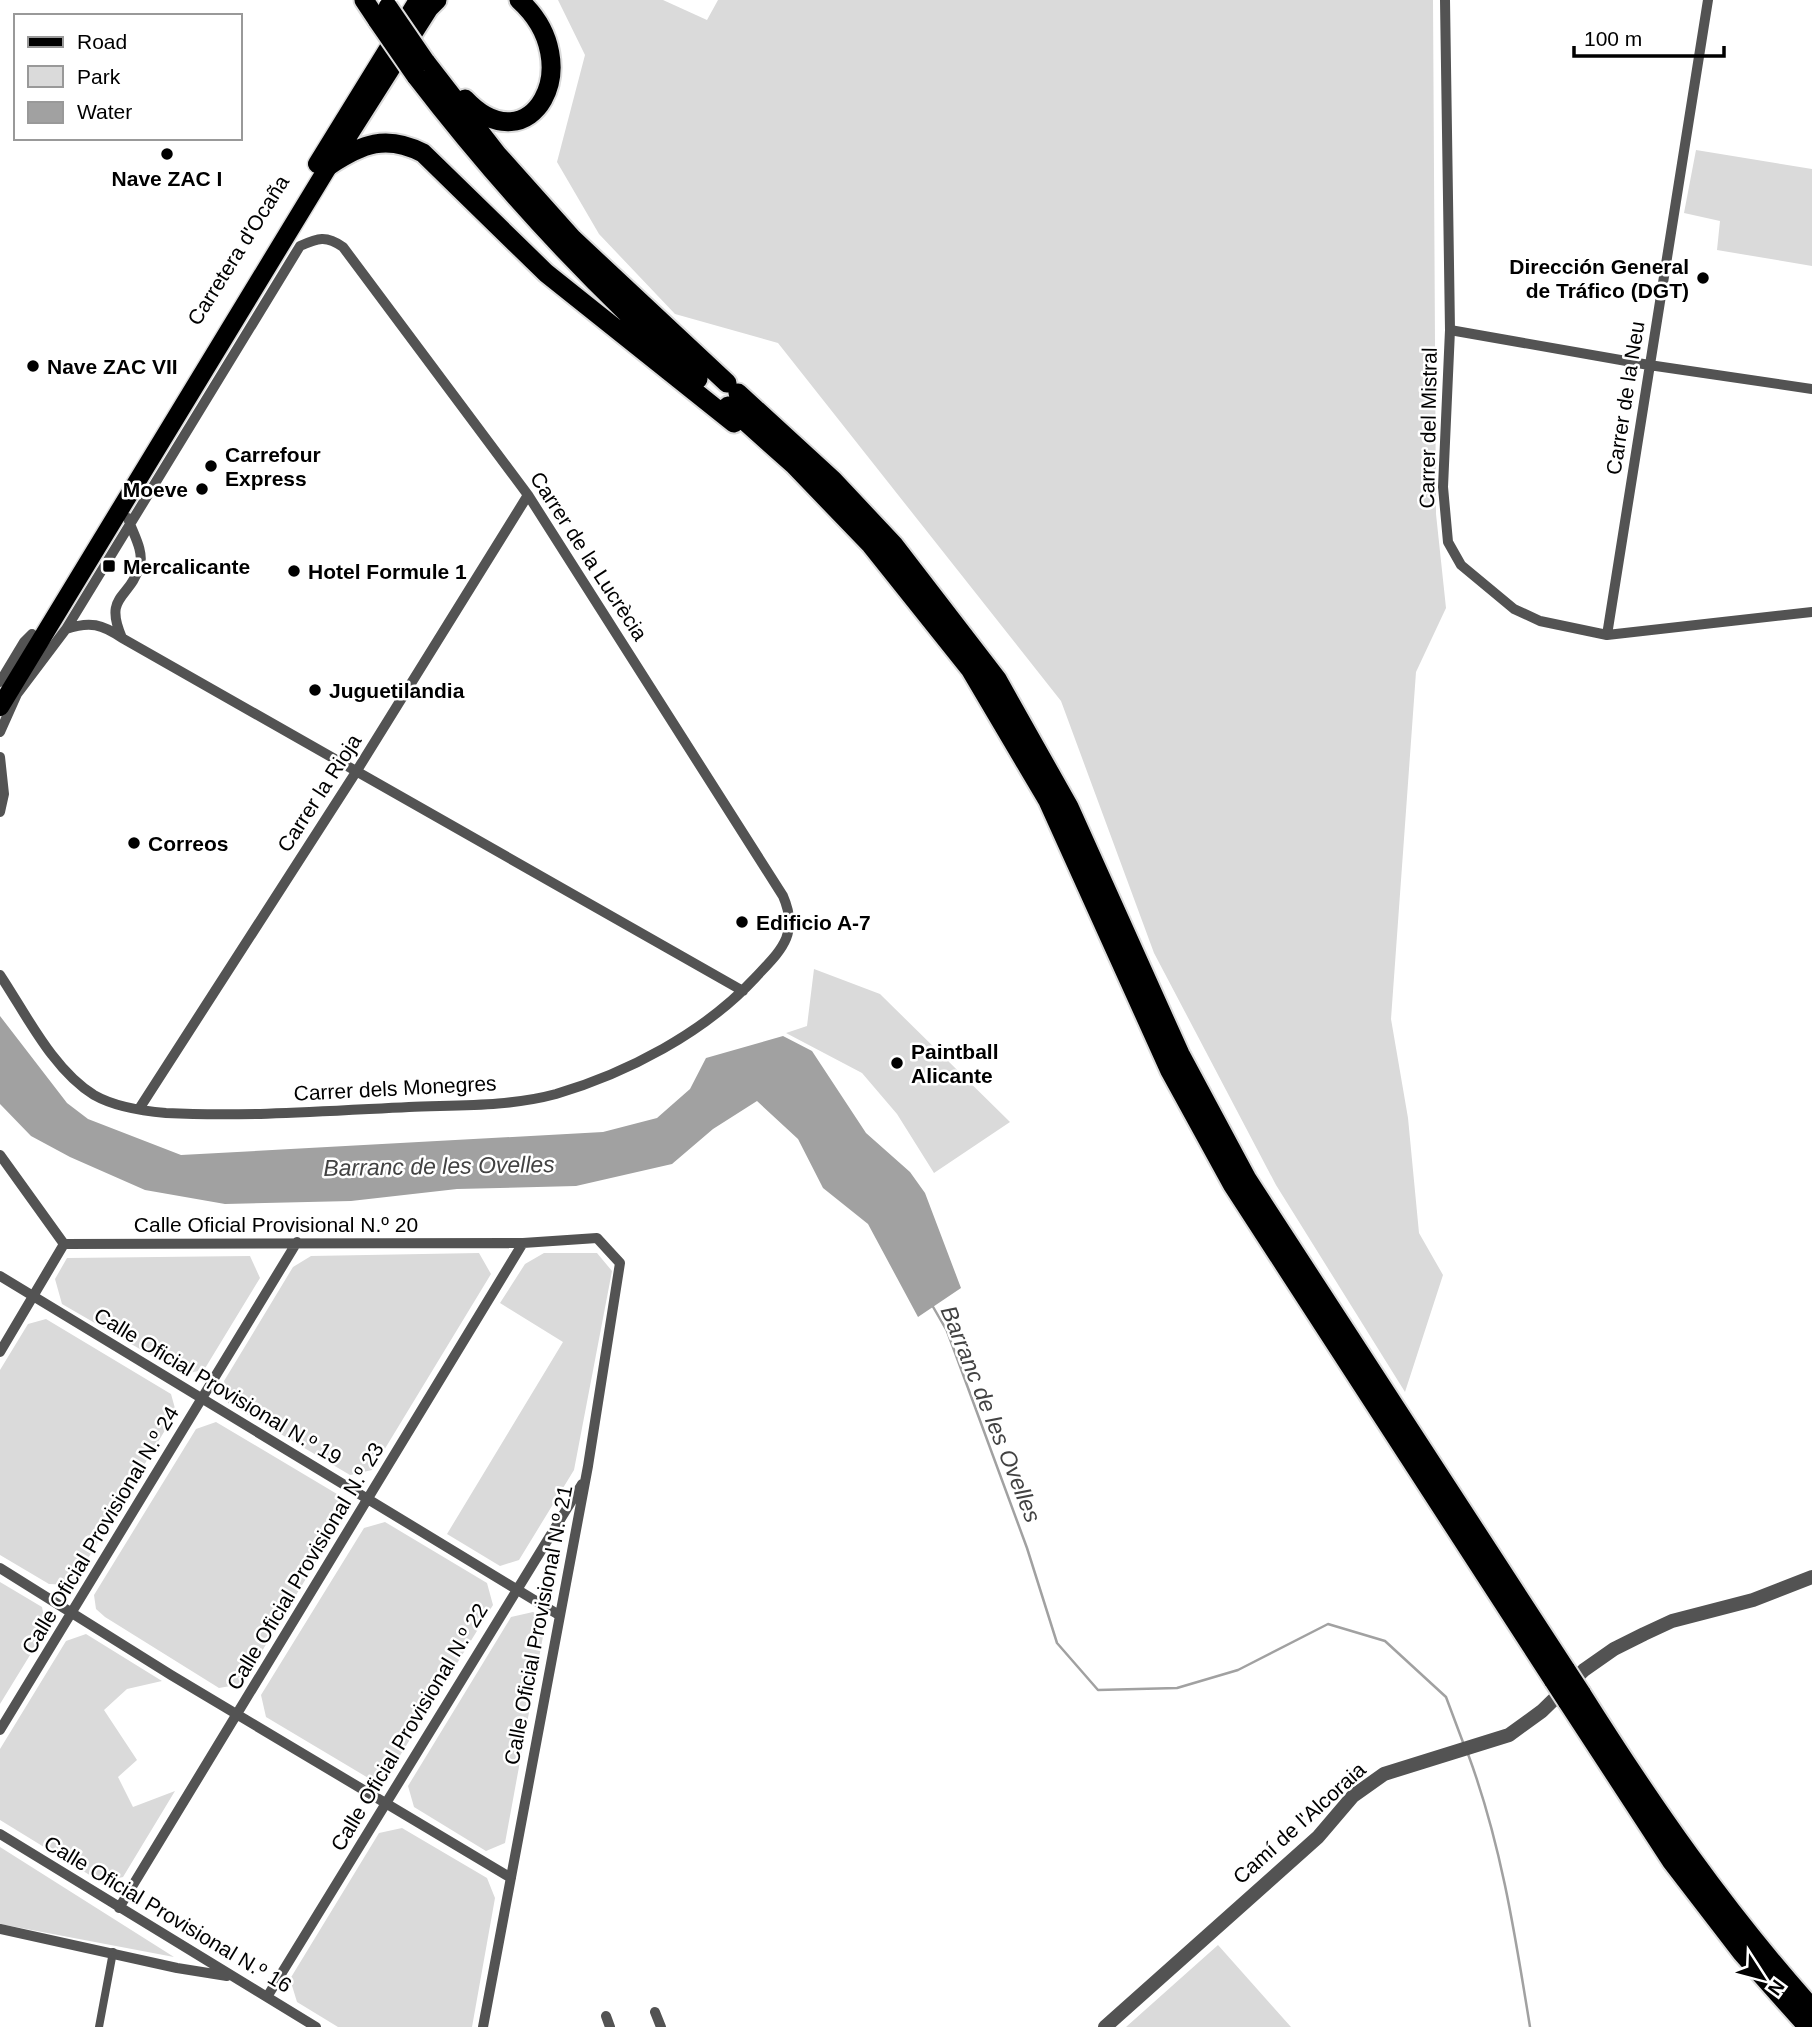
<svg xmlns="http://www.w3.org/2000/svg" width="1812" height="2027" viewBox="0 0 1812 2027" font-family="Arial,sans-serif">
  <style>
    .green { fill: #dadada }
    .water { fill: #a1a1a1 }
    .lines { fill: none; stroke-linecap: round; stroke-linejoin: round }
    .stream { stroke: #a1a1a1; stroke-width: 2.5 }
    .primary-casing { stroke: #dbdbdb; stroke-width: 21 }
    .motorway-casing { stroke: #dbdbdb; stroke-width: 23 }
    .pedestrian { stroke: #535353; stroke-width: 8 }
    .minor { stroke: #535353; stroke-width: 10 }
    .tertiary { stroke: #535353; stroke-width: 14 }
    .primary { stroke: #000; stroke-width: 18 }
    .motorway { stroke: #000; stroke-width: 19 }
    .motorway-bridge-casing { stroke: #dbdbdb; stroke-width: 23; stroke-linecap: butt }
    .motorway-bridge { stroke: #000; stroke-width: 19 }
    .poi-dot { fill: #000; stroke: #fff; stroke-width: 2.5 }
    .labels { text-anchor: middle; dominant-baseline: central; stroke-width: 5; stroke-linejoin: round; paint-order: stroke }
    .poi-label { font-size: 21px; font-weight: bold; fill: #000; stroke: #fff; text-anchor: start }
    .street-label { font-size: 21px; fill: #000; stroke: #fff }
    .water-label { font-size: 23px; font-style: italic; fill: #424242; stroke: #fff }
  </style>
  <rect width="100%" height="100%" fill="#fff"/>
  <path class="green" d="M558 0H663L707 20 718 0H1433L1436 514 1446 608 1416 672 1391 1019 1408 1118 1419 1233 1443 1275 1405 1392 1276 1185 1154 953 1061 701 778 343 675 314 599 234 557 162 585 55Z
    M1696 150 1812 169V266L1717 250 1720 221 1684 213Z
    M814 969 880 994 1010 1122 934 1173 897 1114 862 1073 786 1033 807 1026Z
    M479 1253 491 1274 372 1470 350 1475 228 1403 224 1381 293 1267 311 1256Z
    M544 1253H597L612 1271 574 1470 519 1560 500 1566 447 1534 563 1342 500 1303 525 1264Z
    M250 1256 260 1278 204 1370 183 1374 62 1304 55 1279 67 1258Z
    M46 1319 171 1394 176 1412 72 1585 49 1584 0 1555V1370L28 1324Z
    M216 1422 337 1494 344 1516 242 1684 219 1688 105 1617 96 1609 94 1595 196 1429Z
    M385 1522 487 1583 493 1605 388 1775 370 1779 266 1717 261 1695 364 1528Z
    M0 1582 42 1607 46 1629 0 1704Z
    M533 1612 546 1620 505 1843 486 1851 414 1807 408 1786 511 1617Z
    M86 1634 162 1681 127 1689 104 1710 137 1760 118 1777 133 1807 175 1791 123 1877 101 1882 0 1820V1749L66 1641Z
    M402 1828 487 1878 495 1898 472 2027H338L297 2002 290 1979 379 1833Z
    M0 1847 174 1957 0 1924Z
    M1218 1945 1291 2027H1126Z"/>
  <path class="water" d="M0 1016 67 1103 88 1119 181 1155 603 1132 657 1118 690 1089 706 1058 783 1036 812 1051 866 1133 910 1172 925 1193 961 1288 918 1317 868 1224 823 1188 798 1139 757 1101 713 1129 672 1164 576 1186 457 1189 351 1201 225 1204 145 1190 70 1157 31 1136 0 1104Z"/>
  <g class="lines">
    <path class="stream" d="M932 1305 947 1331 1027 1548 1057 1643 1098 1690 1177 1688 1238 1670 1328 1624 1385 1641 1446 1697 1464 1745
      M1468 1754C1501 1843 1515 1934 1530 2027"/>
    <g class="primary-casing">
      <path id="primary" d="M317 164 418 0
        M0 707 336 154"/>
    </g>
    <g class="motorway-casing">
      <path id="motorway" d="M364 0 378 21
        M425 61 497 154 573 239 727 383
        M416 76C501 187 594 287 698 379
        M465 99C530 168 590 64 519 0
        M342 145 429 8 437 0
        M330 165C362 144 386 134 423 153L546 273 734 423
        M738 393 833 480 894 545 997 679 1069 807 1180 1054 1247 1179 1566 1670
        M728 406 794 465 871 545 970 669 1048 801 1170 1071 1232 1184 1554 1681
        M1581 1693C1651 1804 1724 1910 1812 2008
        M1567 1701 1672 1862 1742 1953 1808 2027"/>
    </g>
    <path class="pedestrian" d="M99 2027 113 1952"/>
    <path class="minor" d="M1445 0 1450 330 1443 487 1448 542 1461 565 1514 609 1540 621 1607 635 1812 612
      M1450 330 1649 365 1812 389
      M66 629C90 621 102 624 122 638 103 594 130 600 140 565 144 550 132 532 128 518
      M1607 635 1708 0
      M122 638 743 991
      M0 682 24 642 32 634
      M0 732 17 694 66 629 300 246C318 238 326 235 343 247L528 495 783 896C800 935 780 951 755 978 704 1033 627 1073 556 1094 508 1107 457 1105 409 1107 328 1111 246 1117 166 1113 142 1111 115 1107 94 1095 53 1070 26 1014 0 975
      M0 757 4 794 0 812
      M139 1109 356 772 528 495
      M0 1155 64 1244 523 1243 597 1238 620 1263 588 1466 483 2027
      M0 1276 559 1615
      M0 1352 64 1244
      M0 1568 171 1675 511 1878
      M0 1730 297 1242
      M0 1834 316 2027
      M119 1908 523 1243
      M0 1929 177 1968 227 1976
      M267 1997 582 1484
      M655 2012 661 2027
      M606 2016 610 2027"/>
    <path class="tertiary" d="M1105 2027 1318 1837 1353 1796 1384 1774 1509 1735 1542 1711 1584 1670 1614 1649 1644 1634 1672 1621 1753 1600 1812 1577"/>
    <use href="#primary" class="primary"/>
    <use href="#motorway" class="motorway"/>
    <g class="motorway-bridge-casing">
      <path id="motorway-bridge" d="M388 7 425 61
        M378 21 416 76
        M1566 1670 1581 1693
        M1554 1681 1567 1701"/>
    </g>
    <use href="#motorway-bridge" class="motorway-bridge"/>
  </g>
  <g class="poi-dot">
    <circle cx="167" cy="154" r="7"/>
    <circle cx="1703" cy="278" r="7"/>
    <circle cx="33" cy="366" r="7"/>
    <circle cx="211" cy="466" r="7"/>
    <circle cx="202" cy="489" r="7"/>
    <rect x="102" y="559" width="14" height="14" rx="3.5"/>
    <circle cx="294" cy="571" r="7"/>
    <circle cx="315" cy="690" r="7"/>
    <circle cx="134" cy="843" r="7"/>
    <circle cx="742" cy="922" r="7"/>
    <circle cx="897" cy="1063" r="7"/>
  </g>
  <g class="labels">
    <g class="poi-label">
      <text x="167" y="178" text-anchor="middle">Nave ZAC I</text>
      <text x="1689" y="266" text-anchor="end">Dirección General<tspan x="1689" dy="24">de Tráfico (DGT)</tspan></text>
      <text x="47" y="366">Nave ZAC VII</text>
      <text x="225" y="454">Carrefour<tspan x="225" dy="24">Express</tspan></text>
      <text x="188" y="489" text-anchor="end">Moeve</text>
      <text x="123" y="566">Mercalicante</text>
      <text x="308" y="571">Hotel Formule 1</text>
      <text x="329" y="690">Juguetilandia</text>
      <text x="148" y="843">Correos</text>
      <text x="756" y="922">Edificio A-7</text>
      <text x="911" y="1051">Paintball<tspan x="911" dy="24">Alicante</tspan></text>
    </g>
    <g class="street-label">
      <text transform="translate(238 250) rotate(-58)">Carretera d'Ocaña</text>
      <text transform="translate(1625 398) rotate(-81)">Carrer de la Neu</text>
      <text transform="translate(1428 428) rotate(-89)">Carrer del Mistral</text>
      <text transform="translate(589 556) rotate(57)">Carrer de la Lucrècia</text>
      <text transform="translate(319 793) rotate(-57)">Carrer la Rioja</text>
      <text transform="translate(395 1088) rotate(-3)">Carrer dels Monegres</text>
      <text x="276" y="1224">Calle Oficial Provisional N.º 20</text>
      <text transform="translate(218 1386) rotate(31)">Calle Oficial Provisional N.º 19</text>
      <text transform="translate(100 1530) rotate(-59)">Calle Oficial Provisional N.º 24</text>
      <text transform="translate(305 1566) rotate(-59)">Calle Oficial Provisional N.º 23</text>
      <text transform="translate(538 1625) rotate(-79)">Calle Oficial Provisional N.º 21</text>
      <text transform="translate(409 1727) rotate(-59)">Calle Oficial Provisional N.º 22</text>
      <text transform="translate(1299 1823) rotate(-42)">Camí de l'Alcoraia</text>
      <text transform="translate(168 1914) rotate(31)">Calle Oficial Provisional N.º 16</text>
    </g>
    <g class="water-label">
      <text transform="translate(439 1166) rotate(-1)">Barranc de les Ovelles</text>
      <text transform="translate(991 1414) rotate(68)">Barranc de les Ovelles</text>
    </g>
  </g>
  <rect x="14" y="14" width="228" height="126" fill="#ffffff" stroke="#999999" stroke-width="2"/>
  <rect x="28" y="37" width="35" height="10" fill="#000000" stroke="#999999" stroke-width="2"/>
  <text x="77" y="49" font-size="21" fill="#000000">Road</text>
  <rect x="28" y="66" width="35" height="21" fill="#dadada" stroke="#999999" stroke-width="2"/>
  <text x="77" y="84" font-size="21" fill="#000000">Park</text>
  <rect x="28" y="102" width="35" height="21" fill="#a1a1a1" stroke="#999999" stroke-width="2"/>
  <text x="77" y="119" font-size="21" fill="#000000">Water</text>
  <g transform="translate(1763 1978) rotate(126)" stroke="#ffffff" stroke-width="5" paint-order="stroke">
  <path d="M0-5L12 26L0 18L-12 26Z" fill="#000000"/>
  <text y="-10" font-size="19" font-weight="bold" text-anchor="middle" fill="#000000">N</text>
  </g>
  <path d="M1574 46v10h150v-10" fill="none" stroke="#000000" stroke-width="3.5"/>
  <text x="1584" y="46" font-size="21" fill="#000000" stroke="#ffffff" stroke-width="5" paint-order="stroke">100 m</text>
</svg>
